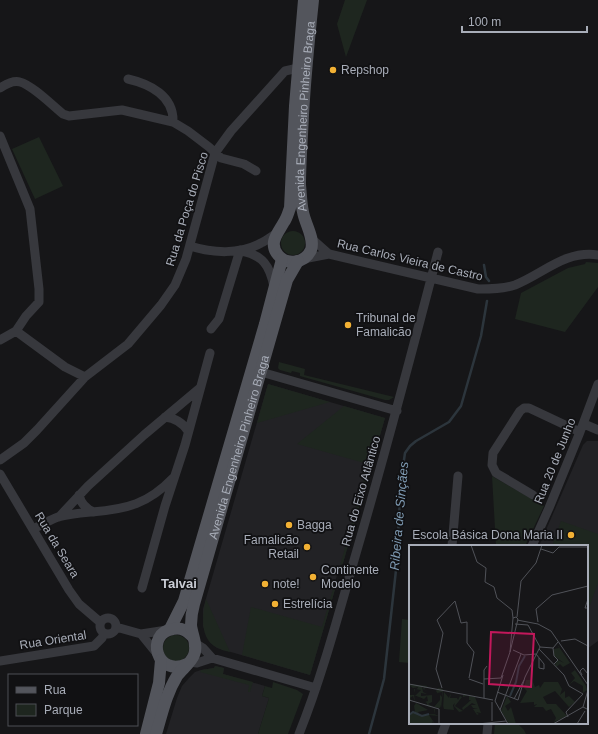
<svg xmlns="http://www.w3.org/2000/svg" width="598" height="734" viewBox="0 0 598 734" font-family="Arial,sans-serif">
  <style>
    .built { fill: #222225 }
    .green { fill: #1e261f }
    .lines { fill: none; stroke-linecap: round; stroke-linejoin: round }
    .stream { stroke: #2c353c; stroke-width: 2.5 }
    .minor { stroke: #37383d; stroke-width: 9 }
    .major { stroke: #53555c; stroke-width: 12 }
    .poi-dot { fill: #f2b134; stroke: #111113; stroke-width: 1.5 }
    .labels { text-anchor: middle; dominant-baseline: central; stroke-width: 3.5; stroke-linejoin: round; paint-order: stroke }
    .poi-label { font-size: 12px; fill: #a8adb8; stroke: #111113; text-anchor: start }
    .street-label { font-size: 12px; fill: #a8adb8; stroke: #111113 }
    .water-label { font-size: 13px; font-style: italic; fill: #7f9bb3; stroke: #111113 }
    .neighbourhood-label { font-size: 13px; font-weight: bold; fill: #c9ccd4; stroke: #111113 }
    .inset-river { fill: none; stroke: #2c353c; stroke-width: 2 }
    .inset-road { fill: none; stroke: #505258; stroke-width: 1 }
    .view { fill: #c2185b; fill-opacity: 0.15; stroke: #c2185b; stroke-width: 2 }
    .inset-edge { fill: none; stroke: #a8adb8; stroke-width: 2 }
  </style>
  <rect width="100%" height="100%" fill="#161618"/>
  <path class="built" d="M268 384 385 418 343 563 340 566 335 582 336 586 310 675 217 648 209 641 203 626V609Z
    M587 441H598V641L587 649V546H539L583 445Z
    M215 666 224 668 223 674 265 686 262 696 269 698 258 734H166L177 698 182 686 189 678 195 672 201 670 214 668Z"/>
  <path class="green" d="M345 0H367L346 57 337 24Z
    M39 137 63 186 35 199 12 149Z
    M281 243a12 12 0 1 1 24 0a12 12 0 1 1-24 0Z
    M586 262 598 263V287L565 332 515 319 521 293 568 268 585 264Z
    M279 362 305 369 304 375 394 397 389 400H385L300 376V373L292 371 291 373 280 370 278 368Z
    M268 384 330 402 257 423Z
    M344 406 385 418 343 563 340 566 368 464 297 444Z
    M492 476 544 506 525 546H496Z
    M561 521 598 534V583L590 605 587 604V546H552Z
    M335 582 336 586 310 675 242 655 251 607 322 627Z
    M206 599 230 652C226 651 221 650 218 648 199 640 202 614 206 599Z
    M402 619 410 620V663L399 662Z
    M163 648a13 13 0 1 1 26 0a13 13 0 1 1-26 0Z
    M215 666 224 668 223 674 253 682 250 692H248L249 685 200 672 201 670 214 668Z
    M273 682 297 690 303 694 288 734H258L269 698 262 696 265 686 272 688Z
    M495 723H517L524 730 526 734H494Z"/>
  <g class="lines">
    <path class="stream" d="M484 265 486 277 489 281
      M369 734 384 679 396 570 401 480 405 453 410 446 416 441 449 422 461 406 481 336 487 301"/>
    <path class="minor" d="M128 79C150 84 174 96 173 122
      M0 88C6 84 13 80 20 82 32 85 53 106 63 114L69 116 122 110 173 122 188 131 209 147 221 158 244 164 256 171
      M0 136 30 209 39 289V302L26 316 16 331 0 340
      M311 238 329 254 478 289C491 289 503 289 515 285 543 274 565 250 598 255
      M190 246C212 253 240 255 261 243 267 240 272 236 277 233
      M241 251C263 255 270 266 274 287
      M303 259 329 254
      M211 329 219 319 240 250
      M16 331 65 367 85 377
      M261 372 397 411
      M165 417C175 418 182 422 188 431
      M584 424 598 430
      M0 460 24 443 37 430 85 377 128 344 161 305 175 285 186 259 215 153 231 131 285 71 298 68
      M0 474 69 590 79 604 100 622
      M79 495C81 504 86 509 94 512
      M533 495 496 473 492 465 493 453 520 411 524 408H529L580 432
      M59 517 88 486 144 435 200 388
      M33 529C41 525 50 520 58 517 69 514 81 513 92 512 127 509 148 504 173 478
      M452 546 458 476
      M532 546 549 508 580 432 598 384
      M142 588 165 506 185 445 210 353
      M100 626a8 8 0 1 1 16 0a8 8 0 1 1-16 0Z
      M116 627 141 634 167 630
      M141 634 158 655
      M195 643 203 648 212 658 316 688
      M0 661 94 646 102 638 104 633
      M190 662 197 663 212 658
      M299 734C323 674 339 612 357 550 386 451 412 352 438 252
      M442 734 446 723
      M487 734 488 723"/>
    <g class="major">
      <path id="s1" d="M304 0 295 106 290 208C288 213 287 218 284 222 278 233 268 243 278 255 287 266 305 263 311 250 315 238 305 224 303 212 301 203 301 194 300 185 300 162 302 138 303 115 305 77 309 38 313 0"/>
      <path d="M170 629 184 601 265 324 282 259"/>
      <path d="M187 664C156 678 145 633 173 629 182 627 187 631 193 637"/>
      <path d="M146 734 159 683 161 660"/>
      <path id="s2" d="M156 734C162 714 166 694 177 676 182 669 191 663 194 655 198 645 192 635 191 625 191 618 192 611 194 604L287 280 298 261"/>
    </g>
  </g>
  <g class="poi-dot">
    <circle cx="333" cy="70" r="4"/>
    <circle cx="348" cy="325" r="4"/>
    <circle cx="289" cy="525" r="4"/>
    <circle cx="571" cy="535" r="4"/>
    <circle cx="307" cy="547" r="4"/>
    <circle cx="313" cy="577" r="4"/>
    <circle cx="265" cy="584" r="4"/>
    <circle cx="275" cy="604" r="4"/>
  </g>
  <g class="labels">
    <g class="poi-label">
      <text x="341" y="70">Repshop</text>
      <text x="356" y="318">Tribunal de<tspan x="356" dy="14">Famalicão</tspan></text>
      <text x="297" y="525">Bagga</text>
      <text x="563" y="535" text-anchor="end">Escola Básica Dona Maria II</text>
      <text x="299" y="540" text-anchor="end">Famalicão<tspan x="299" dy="14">Retail</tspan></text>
      <text x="321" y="570">Continente<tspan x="321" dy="14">Modelo</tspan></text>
      <text x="273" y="584">note!</text>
      <text x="283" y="604">Estrelícia</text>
    </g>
    <g class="street-label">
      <text stroke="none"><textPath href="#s1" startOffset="435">Avenida Engenheiro Pinheiro Braga</textPath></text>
      <text transform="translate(187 209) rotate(-73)">Rua da Poça do Pisco</text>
      <text transform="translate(410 260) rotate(13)">Rua Carlos Vieira de Castro</text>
      <text stroke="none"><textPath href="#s2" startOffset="304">Avenida Engenheiro Pinheiro Braga</textPath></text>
      <text transform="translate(555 461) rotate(-68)">Rua 20 de Junho</text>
      <text transform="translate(361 491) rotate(-74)">Rua do Eixo Atlântico</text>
      <text transform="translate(57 545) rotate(59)">Rua da Seara</text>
      <text transform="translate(53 640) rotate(-9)">Rua Oriental</text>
    </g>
    <g class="water-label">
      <text transform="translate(399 516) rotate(-85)">Ribeira de Sinçães</text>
    </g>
    <g class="neighbourhood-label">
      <text x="179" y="583">Talvai</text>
    </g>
  </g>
  <g transform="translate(409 545)">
    <rect width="179" height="179" fill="#161618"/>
    <path d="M148 99 177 141 178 145 174 148V141L165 136 160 140 166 133 162 128 166 125 161 118 154 122 151 119 147 122 146 119 149 115 155 118 145 111V104L150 103ZM117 135H123L126 142 130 140 131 143 135 137H149L153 144 151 150 156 146V153L160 151 166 157 160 162 146 146 134 152 138 159H147L158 171 145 177 147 173 142 164 137 166 134 162H125L128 159 125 160V157L111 158 118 146 115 143ZM0 140V139L19 141 15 144 18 146 14 144 15 142 13 141 14 147 18 149 12 148V151L23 150V157L19 159 25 162 31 155V150L33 152V147L28 148 30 151 27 146 29 143 34 144 32 164V160L31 163 18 161V158L16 157 19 156 18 151 15 154 5 150 6 157 4 151 1 153 3 156 0 155V150H7L12 145 6 144 5 148V144H8L9 142 4 143ZM35 147 40 153 41 150 42 149 41 153H48L49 155 51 151 53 152 46 161 54 166 50 167 45 161 46 158 44 160 45 165 35 164V161L34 164ZM54 149 66 152 72 168 67 167 70 169 68 170 64 164H69L64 163 62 160H67L63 158 54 165 53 163 62 155H60V150L54 152ZM98 151 102 157 96 161 99 166 102 162 107 179H100L92 166ZM7 158 19 165 9 167 11 170 25 169V164L19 162 26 164 25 169 30 171 20 170 26 179 23 176 24 179H0V169L6 167 5 161Z" fill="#1e261f"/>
    <path class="inset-river" d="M101 151 107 137 110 121 116 111M0 170 4 167 13 171 20 169"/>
    <path class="inset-road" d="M62 0 68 17 77 23 76 37 85 42 88 53 103 65 104 73M132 4 144 8 150 2H179M179 54 176 63H179M108 72 112 36 127 18 133 0M108 75 129 79 142 86 179 140M129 77 127 64 143 50 179 41M106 79 119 80 131 102M152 96 166 94 179 101M131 102 144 103 149 97M144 103 145 111 149 115 145 119M130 104 155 130 160 141 174 149 157 167 159 172M104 105 115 110 127 109M127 109 135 119V124L130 123V113M94 130 86 156 99 179M173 130 171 126 174 123 179 129M92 133 101 107 104 73 107 72 109 74 101 107M60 134 74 139M75 134 92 133M0 139 84 155M33 143 27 124 34 88 28 75 46 56 52 78 58 77V98L65 107 60 133M88 147 109 155 116 132 131 102M75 153V125L78 121M105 154 115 135M0 155 30 164V179M83 157V176M174 162 179 145M91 165 112 109M69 179 97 176M144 179 174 162 178 164M168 179 176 166"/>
    <path class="view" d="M82 87 125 89 122 142 80 139Z"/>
    <rect width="179" height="179" class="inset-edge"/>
  </g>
  <rect x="8" y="674" width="130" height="52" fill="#111113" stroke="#4d4f55"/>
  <rect x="16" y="687" width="20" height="6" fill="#53555c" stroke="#4d4f55"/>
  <text x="44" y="694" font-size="12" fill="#a8adb8">Rua</text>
  <rect x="16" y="704" width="20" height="12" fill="#1e261f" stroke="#4d4f55"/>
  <text x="44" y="714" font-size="12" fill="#a8adb8">Parque</text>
  <path d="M462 26v6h125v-6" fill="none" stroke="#a8adb8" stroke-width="2"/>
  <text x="468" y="26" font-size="12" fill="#a8adb8" stroke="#111113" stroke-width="3" paint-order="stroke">100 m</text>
</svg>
